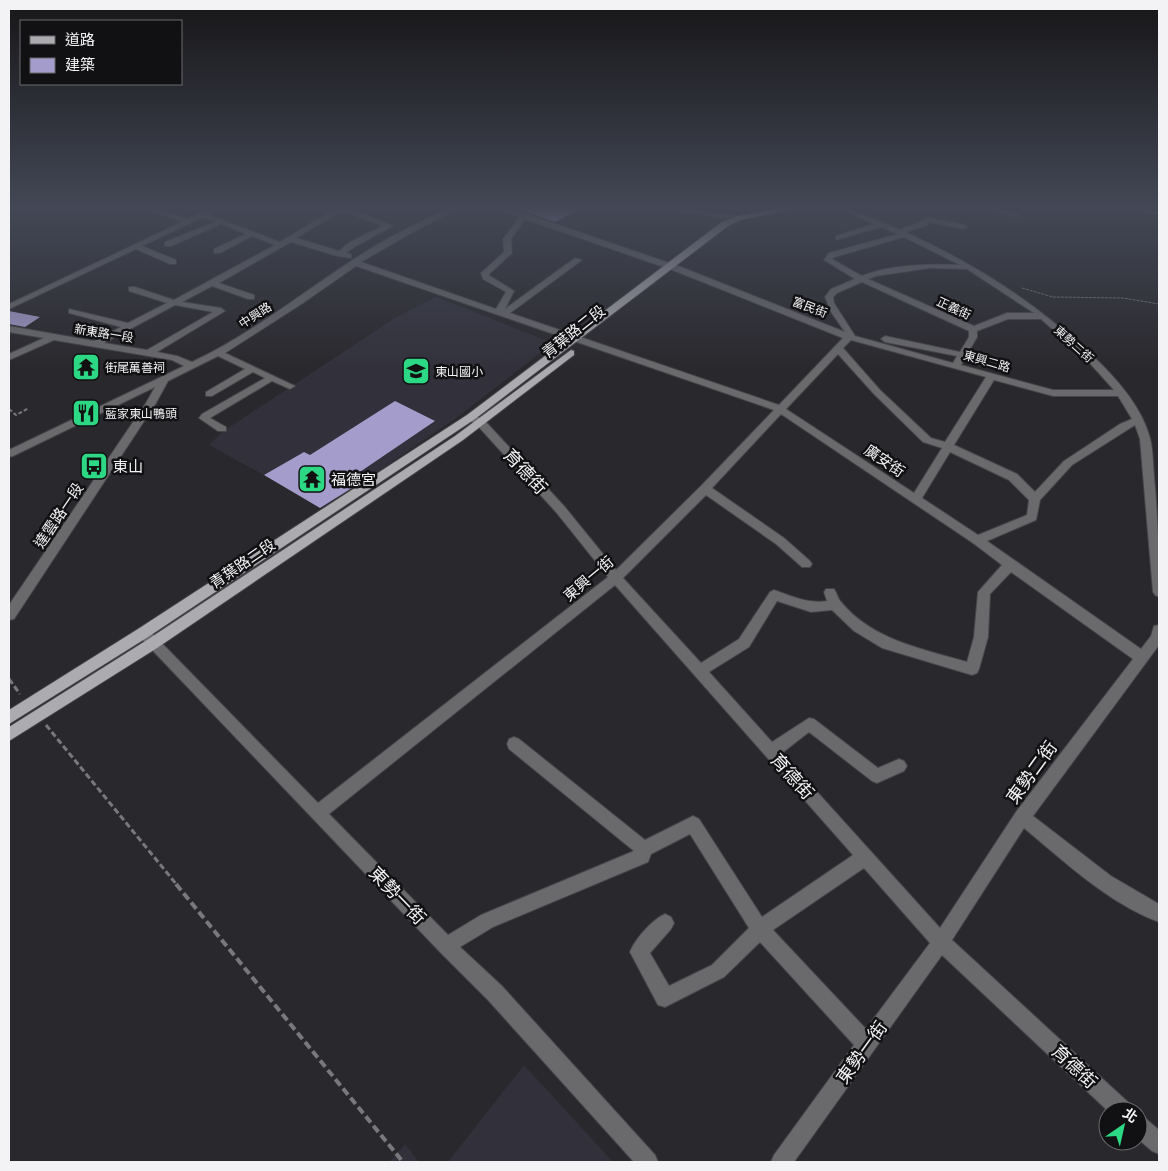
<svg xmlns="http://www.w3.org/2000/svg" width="1168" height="1171" viewBox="0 0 1168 1171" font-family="'Open Sans','Noto Sans TC',sans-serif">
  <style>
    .built { fill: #32313b }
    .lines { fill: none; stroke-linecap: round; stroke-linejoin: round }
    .stream { stroke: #4d7b5d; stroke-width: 2.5 }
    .building { fill: #a49ccb }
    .minor-casing { stroke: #454448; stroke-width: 2 }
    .major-casing { stroke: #454448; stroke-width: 2 }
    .path-far3 { stroke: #79787c; stroke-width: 1; stroke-dasharray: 3 1; stroke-linecap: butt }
    .path-far2 { stroke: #79787c; stroke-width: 2; stroke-dasharray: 4 2; stroke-linecap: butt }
    .path-far1 { stroke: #79787c; stroke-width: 3; stroke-dasharray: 6 3; stroke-linecap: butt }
    .path { stroke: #79787c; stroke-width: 4; stroke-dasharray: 8 4; stroke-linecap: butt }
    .minor { fill: #6a6a6c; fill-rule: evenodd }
    .major { fill: #acabb0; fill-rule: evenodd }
    .labels { text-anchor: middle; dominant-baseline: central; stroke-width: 5; stroke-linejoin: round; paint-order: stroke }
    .far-street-label { font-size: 12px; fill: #f3f2f5; stroke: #111113 }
    .far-poi-label { font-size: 12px; fill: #f3f2f5; stroke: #111113; text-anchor: start }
    .street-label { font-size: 15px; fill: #f3f2f5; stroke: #111113 }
    .poi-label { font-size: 15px; fill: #f3f2f5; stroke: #111113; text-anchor: start }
    .near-street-label { font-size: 18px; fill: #f3f2f5; stroke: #111113 }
  </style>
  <rect width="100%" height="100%" fill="#29282c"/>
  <path class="built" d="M436 297 553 343 459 416 361 483 304 452 264 475 209 445 222 432 395 318Z
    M524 1065 613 1162H448Z
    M405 1144 419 1162H389Z"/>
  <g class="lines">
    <path class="stream" d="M1131 207 1159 214"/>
  </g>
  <path class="building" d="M513 207H584L555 222Z
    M9 311 40 317 25 327 9 324Z
    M395 401 435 421 351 478 360 483 320 508 264 475 304 452 310 455Z"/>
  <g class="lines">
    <g class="minor-casing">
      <path id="minor" d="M141 207H152L188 219 213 207H222L209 215 280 242 338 207H346L393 226 356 246 346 253 351 254V258L337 256 291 242 219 283 254 295V299H248L212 286 182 302 221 308 225 311 157 352 177 356 192 362C256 332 310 286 370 249 396 233 424 220 452 207H461L413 232 361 262 496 309 506 292 483 279 481 273 504 252 503 239 520 217 495 207H506L681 267 845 332 831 312 825 297 831 289 855 279 824 260 829 253 898 234 881 227 836 240V236L874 224 836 207H846L899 230 920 222 927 217 966 225 967 227 963 229 929 222 926 226 905 232C973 263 1030 299 1085 349 1112 373 1141 404 1150 438 1153 450 1153 464 1154 476 1158 517 1159 556 1159 597L1155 595 1153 592 1140 439 1135 425 1072 465 1040 500 1036 520 987 541 1141 649 1151 636 1154 626 1159 625V645L1033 816 1111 876 1159 904V922C1108 903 1065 862 1024 828L952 940 1130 1104 1133 1111H1108L942 955 794 1162H771L774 1155 854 1045 760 942 724 977 665 1007 658 1005 630 952C635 939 652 920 665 914L671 917 674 923 671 929 650 953 669 986 712 965 749 928 690 834 651 854 648 862 493 927 460 947 502 986 655 1155 658 1162H634L488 1000 440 952 136 633 138 629 143 628 148 629 318 803 608 577 556 512 477 425 467 419V415H475L485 421 564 506 616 570 701 486 774 410 356 266 303 303 225 353 295 386 290 389 272 381 210 418 226 427V431H218L199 418 202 414 265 378 253 372 212 396H206V392L245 369 218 356 168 381 156 403 14 619 9 620V605L146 403 155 387 13 456 9 457V450L184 366 172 360 54 340 9 360V354L44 338 9 332V326L94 341 121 327 69 313V309L128 323 167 303 129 291V287H135L174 300 275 245 252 236 220 253H214V249L246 234 221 224 171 246H165V242L215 222 203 217 142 246 176 260V264H170L136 249 9 309V304L182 222ZM342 211 383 226 350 242 339 251 296 238ZM525 219 675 271 843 338 779 405 510 313 582 260 575 258 505 309 514 291 490 276 489 274 512 253 511 239ZM904 237 960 265C928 264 891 264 862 276L832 259 835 257ZM930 268 967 269 1034 313H1007L974 326 868 279 876 276ZM862 282 969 331V337L960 352 885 336 881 339 885 342 957 356 953 363 855 336 834 303 833 297 837 293ZM175 305 213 312 147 350 104 343ZM1008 319H1041L1087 360 1114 390H1053L961 365 977 337V331ZM851 340 986 377 945 442 931 438 880 390 843 348ZM838 354 874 394 923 442 942 448 914 493 786 409ZM994 380 1053 396H1118L1132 419 1120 424 1064 461 1035 492 1017 474 954 445ZM781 414 973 543 1002 565 978 592 974 637 967 662C923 649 872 640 841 602 838 599 837 593 834 589H826L824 592 827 601C807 604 792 596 774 590L770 592 739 639 701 663 623 578 706 495 776 544 802 567H810L812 564 810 561 784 538 712 488ZM950 452 1009 480 1029 500 1027 515 978 535 922 498ZM1011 572 1133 659 1016 812 940 928 782 753 809 732 872 781 877 783 904 771 907 766 904 761 899 759 878 768 814 719 809 718 772 742 709 672 749 647 777 601 811 612 832 610 854 631 882 648 972 675 977 673 979 669 988 637 990 594ZM615 585 853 855 762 917 699 819 693 816 645 840 519 739 514 737 509 739 507 744 509 749 634 851 481 915 448 935 329 814ZM864 868 930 943 866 1029 773 930Z
        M650 207H671L738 216 742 218 738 220Z
        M981 207H993L1020 215 1016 217Z
        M1138 1115 1145 1118 1159 1130V1154L1152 1151 1138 1139Z"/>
    </g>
    <g class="major-casing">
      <path id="major" d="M788 207H805L740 220 728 226 475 419 148 637 9 724V710L138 629 467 415 722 222 738 216Z
        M571 350 574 351V355L463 440 157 648 9 741V727L147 640 455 436Z"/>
    </g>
    <path class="path-far3" d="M1022 288 1053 297 1123 298 1159 304"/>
    <path class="path-far2" d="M9 409 16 415 29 408"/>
    <path class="path-far1" d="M9 679 20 694
      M46 725 177 885"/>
    <path class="path" d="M176 884 403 1162"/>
    <use href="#minor" class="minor"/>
    <use href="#major" class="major"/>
  </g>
  <linearGradient id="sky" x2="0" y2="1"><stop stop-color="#171618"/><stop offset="0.56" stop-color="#434856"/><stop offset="1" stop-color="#434856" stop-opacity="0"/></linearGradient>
  <rect width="1168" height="371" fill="url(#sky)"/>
  <defs>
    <g id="temple-square" transform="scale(1.4375)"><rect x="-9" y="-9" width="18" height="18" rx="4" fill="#2dd884" stroke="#111113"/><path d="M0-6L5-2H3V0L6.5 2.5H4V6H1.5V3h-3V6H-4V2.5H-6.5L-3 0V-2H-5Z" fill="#111"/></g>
    <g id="school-square" transform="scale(1.4375)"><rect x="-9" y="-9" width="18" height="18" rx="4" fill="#2dd884" stroke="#111113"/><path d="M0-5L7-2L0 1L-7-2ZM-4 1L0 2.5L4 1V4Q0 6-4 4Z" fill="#111"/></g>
    <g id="restaurant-square" transform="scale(1.4375)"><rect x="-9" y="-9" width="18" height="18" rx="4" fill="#2dd884" stroke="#111113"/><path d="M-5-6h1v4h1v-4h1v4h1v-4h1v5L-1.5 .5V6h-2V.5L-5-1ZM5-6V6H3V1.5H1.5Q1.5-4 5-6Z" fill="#111"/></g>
    <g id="bus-square" transform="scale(1.4375)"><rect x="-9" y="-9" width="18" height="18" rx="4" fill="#2dd884" stroke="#111113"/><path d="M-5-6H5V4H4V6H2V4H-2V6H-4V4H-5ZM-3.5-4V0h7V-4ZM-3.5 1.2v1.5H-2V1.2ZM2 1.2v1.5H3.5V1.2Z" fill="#111"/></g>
  </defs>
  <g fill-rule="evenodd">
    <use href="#temple-square" x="86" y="367"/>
    <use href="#school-square" x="416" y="371"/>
    <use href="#restaurant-square" x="86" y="413"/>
    <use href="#bus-square" x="94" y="466"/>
    <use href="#temple-square" x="312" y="479"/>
  </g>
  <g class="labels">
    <g class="far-street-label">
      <text transform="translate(810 307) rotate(21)">富民街</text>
      <text transform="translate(954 308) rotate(25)">正義街</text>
      <text transform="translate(255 315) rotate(-33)">中興路</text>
      <text transform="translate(104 333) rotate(9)">新東路一段</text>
      <text transform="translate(1074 344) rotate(42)">東勢二街</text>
      <text transform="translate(987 361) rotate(16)">東興二路</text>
    </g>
    <g class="far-poi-label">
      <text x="105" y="367">街尾萬善祠</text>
      <text x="435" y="371">東山國小</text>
      <text x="105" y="413">藍家東山鴨頭</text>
    </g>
    <g class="street-label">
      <text transform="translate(573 331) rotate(-38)">青葉路二段</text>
      <text transform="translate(885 460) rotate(34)">廣安街</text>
      <text transform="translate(58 515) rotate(-56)">達雲路一段</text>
      <text transform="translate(242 563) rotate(-34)">青葉路二段</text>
      <text transform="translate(588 578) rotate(-40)">東興一街</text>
    </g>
    <g class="poi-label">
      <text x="113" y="466">東山</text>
      <text x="331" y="479">福德宮</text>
    </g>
    <g class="near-street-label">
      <text transform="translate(526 471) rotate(47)">育德街</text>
      <text transform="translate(1031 772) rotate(-54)">東勢二街</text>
      <text transform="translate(793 776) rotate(48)">育德街</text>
      <text transform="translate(398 895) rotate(46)">東勢一街</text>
      <text transform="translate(861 1052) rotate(-54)">東勢一街</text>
      <text transform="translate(1075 1066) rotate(43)">育德街</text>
    </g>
  </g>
  <rect width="1168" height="1171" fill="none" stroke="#f3f2f5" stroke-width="20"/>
  <rect x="20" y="20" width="162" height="65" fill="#111113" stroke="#6b6b6d"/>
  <rect x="30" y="36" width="25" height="8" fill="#acabb0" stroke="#6b6b6d"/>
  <text x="65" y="45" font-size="15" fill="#f3f2f5">道路</text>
  <rect x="30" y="58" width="25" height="15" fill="#a49ccb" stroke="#6b6b6d"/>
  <text x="65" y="70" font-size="15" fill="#f3f2f5">建築</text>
  <g transform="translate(1123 1126) rotate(34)"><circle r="24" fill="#111113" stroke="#6b6b6d"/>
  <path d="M0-4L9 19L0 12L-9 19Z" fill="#2dd884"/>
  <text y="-8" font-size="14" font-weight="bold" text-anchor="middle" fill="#f3f2f5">北</text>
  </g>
</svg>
